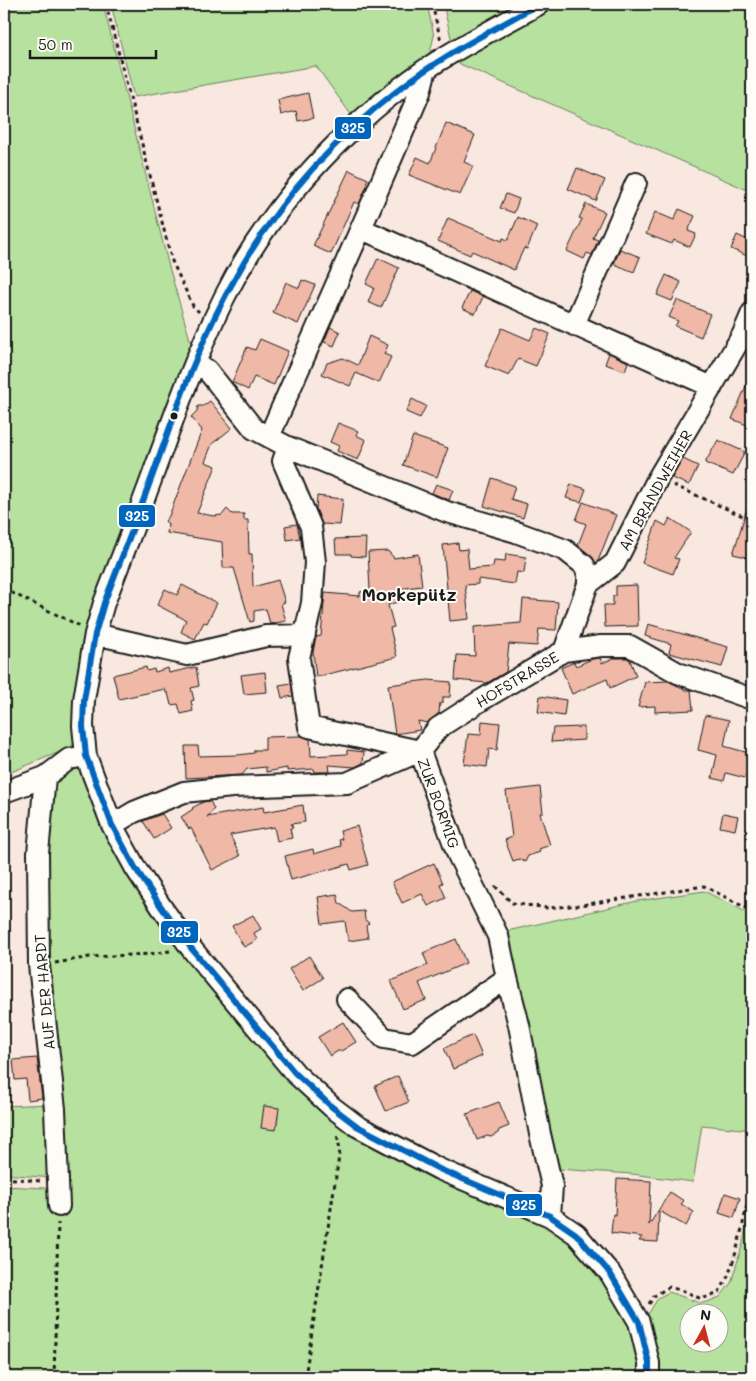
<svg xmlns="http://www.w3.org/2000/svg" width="756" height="1381" viewBox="0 0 756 1381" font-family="Mali,sans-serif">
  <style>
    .green { fill: #b6e19e; stroke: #697e5d; fill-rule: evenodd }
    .building { fill: #f0b8a6; stroke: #1c1c1c }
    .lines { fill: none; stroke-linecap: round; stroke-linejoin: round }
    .minor-casing { stroke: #1c1c1c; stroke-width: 24 }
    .path { stroke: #1c1c1c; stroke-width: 3; stroke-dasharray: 4 4; stroke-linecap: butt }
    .minor { stroke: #fdfcf7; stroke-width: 20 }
    .bus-1-casing { stroke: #fdfcf7; stroke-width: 10 }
    .bus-1 { stroke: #0065bd; stroke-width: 6 }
    .bus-dot { fill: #1c1c1c; stroke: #fdfcf7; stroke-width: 2 }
    .labels { text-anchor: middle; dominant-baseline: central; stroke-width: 4; stroke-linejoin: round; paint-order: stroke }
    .street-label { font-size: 15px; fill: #1c1c1c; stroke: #fdfcf7 }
    .quarter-label { font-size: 18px; font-weight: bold; fill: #1c1c1c; stroke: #fdfcf7 }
    .line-badge { stroke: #fdfcf7; stroke-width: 2 }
    .badge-label { font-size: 14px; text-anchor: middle; font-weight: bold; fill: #fff }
  </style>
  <rect width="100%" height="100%" fill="#f9e8df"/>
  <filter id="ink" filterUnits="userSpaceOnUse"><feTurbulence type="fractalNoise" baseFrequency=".02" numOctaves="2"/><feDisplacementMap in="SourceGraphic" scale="10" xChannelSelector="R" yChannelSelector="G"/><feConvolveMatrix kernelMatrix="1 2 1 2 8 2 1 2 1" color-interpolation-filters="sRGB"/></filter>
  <g filter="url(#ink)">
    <path class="green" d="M4 4H103L168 263 193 350 91 608 81 647 74 698 76 742 69 748 4 775Z
      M111 4H427L434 36 427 65 352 116 316 66 134 97Z
      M443 4H526L453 46Z
      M548 4H752V192L451 60Z
      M78 767 103 831 127 875 191 964 298 1090 355 1136 549 1226 573 1243 606 1281 629 1326 640 1370V1377H4V1186L66 1189 47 974 46 790Z
      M704 891 752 915V1130L702 1125 693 1182 632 1174 557 1169 503 932 637 901Z
      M48 1104 53 1178 4 1174V1106Z
      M752 1198V1377H659L658 1359 647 1316 658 1298 669 1292 700 1303 707 1302 720 1297 731 1283 743 1243ZM688 1314H718V1344H688Z"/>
    <path class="building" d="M308 93 313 118 298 121 296 111 281 115 278 100Z
      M446 123 475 135 464 162 473 166 460 195 409 175 417 157 430 163Z
      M577 168 605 180 596 201 568 189Z
      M349 170 368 179 366 183 368 184 359 204 354 202 331 254 313 246Z
      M506 194 519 199 514 213 500 208Z
      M586 204 605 212 593 238 598 240 592 255 587 253 584 259 567 251 582 219 579 218Z
      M679 209 695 216 688 231 696 234 690 247 674 240 672 244 646 234 655 212 674 220Z
      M518 217 537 226 527 249 524 248 514 270 472 251 470 255 438 241 448 218 502 241 503 238 508 240Z
      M737 235 752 242V258L731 249Z
      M620 249 640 257 634 272 614 264Z
      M378 258 399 268 381 308 368 302 374 288 366 284Z
      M666 275 681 282 672 301 657 295Z
      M302 280 315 285 298 324 273 313 286 282 299 288Z
      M470 291 483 297 475 314 462 308Z
      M677 300 710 314 701 337 675 326 678 321 669 317Z
      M330 327 340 332 334 346 324 342Z
      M502 328 530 340 536 328 550 334 536 366 518 359 509 376 485 366Z
      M369 336 388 345 384 354 391 357 379 383 356 373 350 386 322 374 327 363 343 358 358 365Z
      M260 339 288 351 274 385 254 377 248 390 232 382 247 347 255 350Z
      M609 353 628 362 625 371 605 364Z
      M752 372V427L732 419Z
      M412 399 426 406 420 418 406 412Z
      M210 401 232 428 212 444 205 462 216 466 197 513 214 516 222 515 227 509 232 514H244V520H248L249 554H252L253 587 278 580 285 602 281 604 286 621 270 624 266 609 254 611V621L250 622 234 568H223L222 542 167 533 168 524 165 521 169 516 202 430 191 417 197 411 198 406H203Z
      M338 423 358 431 356 435 366 440 358 460 337 451 339 446 330 442Z
      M413 436 448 448 437 477 403 465Z
      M718 440 745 452 733 475 705 463Z
      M683 459 698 466 689 485 672 478Z
      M492 478 515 486 511 499 527 504 523 518 484 506Z
      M436 484 453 490 449 500 432 493Z
      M571 484 586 489 581 502 566 498Z
      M317 496 343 499 340 525 322 524 316 509Z
      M583 502 616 515 598 561 596 563 591 556 578 545 586 524 576 520Z
      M749 502 752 503V550L750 558 733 554Z
      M670 518 691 532 674 558 679 559 673 574 642 563 657 521 666 526Z
      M297 524 300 538 287 540 285 526Z
      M366 538 365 557 351 556V554H336L335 539Z
      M458 543 459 550 467 549 469 569 493 567 494 561 505 562 506 554 526 557 524 573 517 572 515 584 478 579V584L465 585 469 619 450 621 443 545Z
      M388 551 394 558 418 554 422 586 397 589 400 601 388 605 394 627 390 628 397 657 316 677 313 652 316 637 321 636 325 593 360 596V592L370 590 368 552Z
      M182 585 217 603 207 623 204 622 195 639 181 632 186 620 157 605 165 589 177 595Z
      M637 585 638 626 605 627 604 605H613V596H616V586Z
      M523 599 558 602 556 630 539 629 537 646 509 644 506 672 487 683 455 680 457 655 475 656 474 627 521 623Z
      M648 624 728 647 722 667 669 653 671 644 645 636Z
      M600 658 602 663 614 658H627L630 660 636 676 610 688 607 679 572 694 561 668 574 662 576 666 592 659Z
      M146 667 147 671 154 669 155 672 168 668 169 673 196 667 199 686 191 688 194 700 191 701 193 711 181 714 178 704 171 705 168 693H166L165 689 119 699 113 675Z
      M265 672 267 692 244 694 241 675Z
      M428 680 451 682 450 697H443V703H440L439 713 427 723 418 721 420 730 395 734 388 685Z
      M668 681 686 690H691L693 710 655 712V706L638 707 645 682Z
      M291 683 293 696 282 698 279 685Z
      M540 696 566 700 564 716 538 712Z
      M705 715 729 720 724 746 752 754V775L746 773 745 778 726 773 724 781 712 778 717 755 698 750Z
      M482 721 500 723 497 750 489 749 487 767 464 764 468 734 481 735Z
      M584 727V740L551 742 553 728Z
      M301 736 310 739 311 756 347 754V750L364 752 363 763 355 767 329 765 330 772H315L314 769 287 771V768L266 772V767L247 769 242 775 186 778 185 746H198L199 756 238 755 254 753V750H265V737Z
      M540 787 543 813H540L550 845 539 849 540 852 528 856 525 862 519 859 513 861 505 840 512 837 506 791Z
      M210 801 214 809 207 817 263 807 264 812 303 805 305 822 291 824 293 828H290L292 838 277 841 274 827 230 835 240 856 212 870 191 828 189 829 181 817 193 809 192 808 203 802Z
      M723 813 738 816 735 830 720 827Z
      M162 814 171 828 154 839 143 821Z
      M357 826 368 865 351 870 349 864 291 880 285 856 313 849 314 854 341 846 339 840 342 839 340 831Z
      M434 863 443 883 440 884 446 898 428 906 422 894 402 903 392 882Z
      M337 894 339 903 352 912 364 911 365 920 369 923 366 926 368 938 348 941 345 921 322 924 318 897Z
      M253 915 261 929 254 933 257 940 244 947 232 926Z
      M456 939 466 963 419 983 426 1000 403 1009 391 981 428 965 423 953Z
      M309 956 323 978 303 991 289 969Z
      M343 1022 356 1042 341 1051H338L330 1056 318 1037Z
      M473 1035 482 1056 453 1069 444 1048Z
      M37 1058 42 1098 28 1100 26 1079 15 1080 13 1060Z
      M398 1076 409 1102 386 1111 375 1086Z
      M499 1102 509 1126 499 1130 498 1133 491 1137 487 1136 477 1140 467 1114Z
      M264 1106 279 1108 276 1130 261 1128Z
      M617 1179 651 1181 649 1225 670 1192 684 1201 681 1204 694 1212 686 1226 659 1211 658 1242 639 1241 642 1237 611 1233 613 1214 615 1215Z
      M725 1193 740 1198 734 1218 719 1213Z"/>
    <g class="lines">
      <g class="minor-casing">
        <path id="minor" d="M539 4C509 21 478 37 448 55 416 74 378 104 351 130 300 178 255 236 224 298 195 357 173 419 151 480 136 521 120 562 104 603L95 634 84 700 83 726 86 756 112 825 136 869 162 908 191 948 295 1073 332 1107 357 1126 439 1169 550 1216 576 1234 610 1273 639 1322 649 1363V1377
          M362 229 712 387
          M574 325 636 183
          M269 437C319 322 371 208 420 92L426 69
          M288 447 283 461 311 527 315 562 312 603 299 658 309 727 420 751 458 855 498 936 507 978 519 1025 540 1134 552 1186 550 1216
          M588 584 615 563 658 478 743 334 752 313
          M95 634 187 655 266 636 305 635
          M564 651 601 646H630L678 673 752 699
          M45 777 38 853 39 965 55 1109 59 1206
          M4 792 45 777 69 759 86 756
          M112 825 134 812 184 792 232 787 347 783 420 751 438 728 480 701 564 651 588 584V574L584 565 565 550 516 532 447 512 288 447 254 429 207 370 195 364
          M347 999 384 1038 412 1043 507 978"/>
      </g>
      <path class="path" d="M106 4 172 261 193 306 199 312
        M432 4 441 41
        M673 485 752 520
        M4 589 80 626
        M495 886 512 903 548 908 581 905 704 886 752 911
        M55 963 90 957 150 954 170 951
        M4 1178 41 1181
        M649 1304 654 1296 669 1287 687 1292 701 1299C706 1297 712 1296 716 1294 734 1282 747 1203 752 1180
        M54 1377 58 1223
        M305 1377 340 1150 337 1134"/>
      <use href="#minor" class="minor"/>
      <g class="bus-1-casing">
        <path id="bus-1" d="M539 4C491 31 441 56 398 90 333 140 277 203 237 275 202 335 179 401 156 466 139 512 122 558 104 603L95 634 84 700 83 726 86 756 112 825 136 869 162 908 191 948 295 1073 332 1107 357 1126 439 1169 550 1216 576 1234 610 1273 639 1322 649 1363V1377"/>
      </g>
      <use href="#bus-1" class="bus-1"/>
    </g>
  </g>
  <circle class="bus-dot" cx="174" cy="416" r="4.5"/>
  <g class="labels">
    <g class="street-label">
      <text transform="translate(655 490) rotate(-61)">AM BRANDWEIHER</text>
      <text transform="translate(517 679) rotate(-31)">HOFSTRASSE</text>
      <text transform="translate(439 803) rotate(70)">ZUR BORMIG</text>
      <text transform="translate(44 992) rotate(-95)">AUF DER HARDT</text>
    </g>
    <g class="quarter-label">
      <text x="409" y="594">Morkepütz</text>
    </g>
  </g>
  <g class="line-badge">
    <rect x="334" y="116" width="38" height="24" rx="5" fill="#0065bd"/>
    <rect x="118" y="504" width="38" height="24" rx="5" fill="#0065bd"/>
    <rect x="160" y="920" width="39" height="24" rx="5" fill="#0065bd"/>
    <rect x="505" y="1193" width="38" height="24" rx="5" fill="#0065bd"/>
  </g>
  <g class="badge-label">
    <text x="353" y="133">325</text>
    <text x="137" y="521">325</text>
    <text x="179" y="937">325</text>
    <text x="524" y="1210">325</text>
  </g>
  <rect width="756" height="1381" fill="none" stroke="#fdfcf7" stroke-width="20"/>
  <rect x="10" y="10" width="736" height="1361" fill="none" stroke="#1c1c1c" stroke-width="2" filter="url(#ink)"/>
  <g transform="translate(704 1328) rotate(7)"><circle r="24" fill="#fdfcf7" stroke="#a3a29f"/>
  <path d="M0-4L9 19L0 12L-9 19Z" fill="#c8321e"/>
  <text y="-8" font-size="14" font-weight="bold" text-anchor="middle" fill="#1c1c1c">N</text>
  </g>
  <path d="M30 50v8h126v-8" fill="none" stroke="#1c1c1c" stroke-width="2.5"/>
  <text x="38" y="50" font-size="15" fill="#1c1c1c" stroke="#fdfcf7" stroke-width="4" paint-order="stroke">50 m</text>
</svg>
